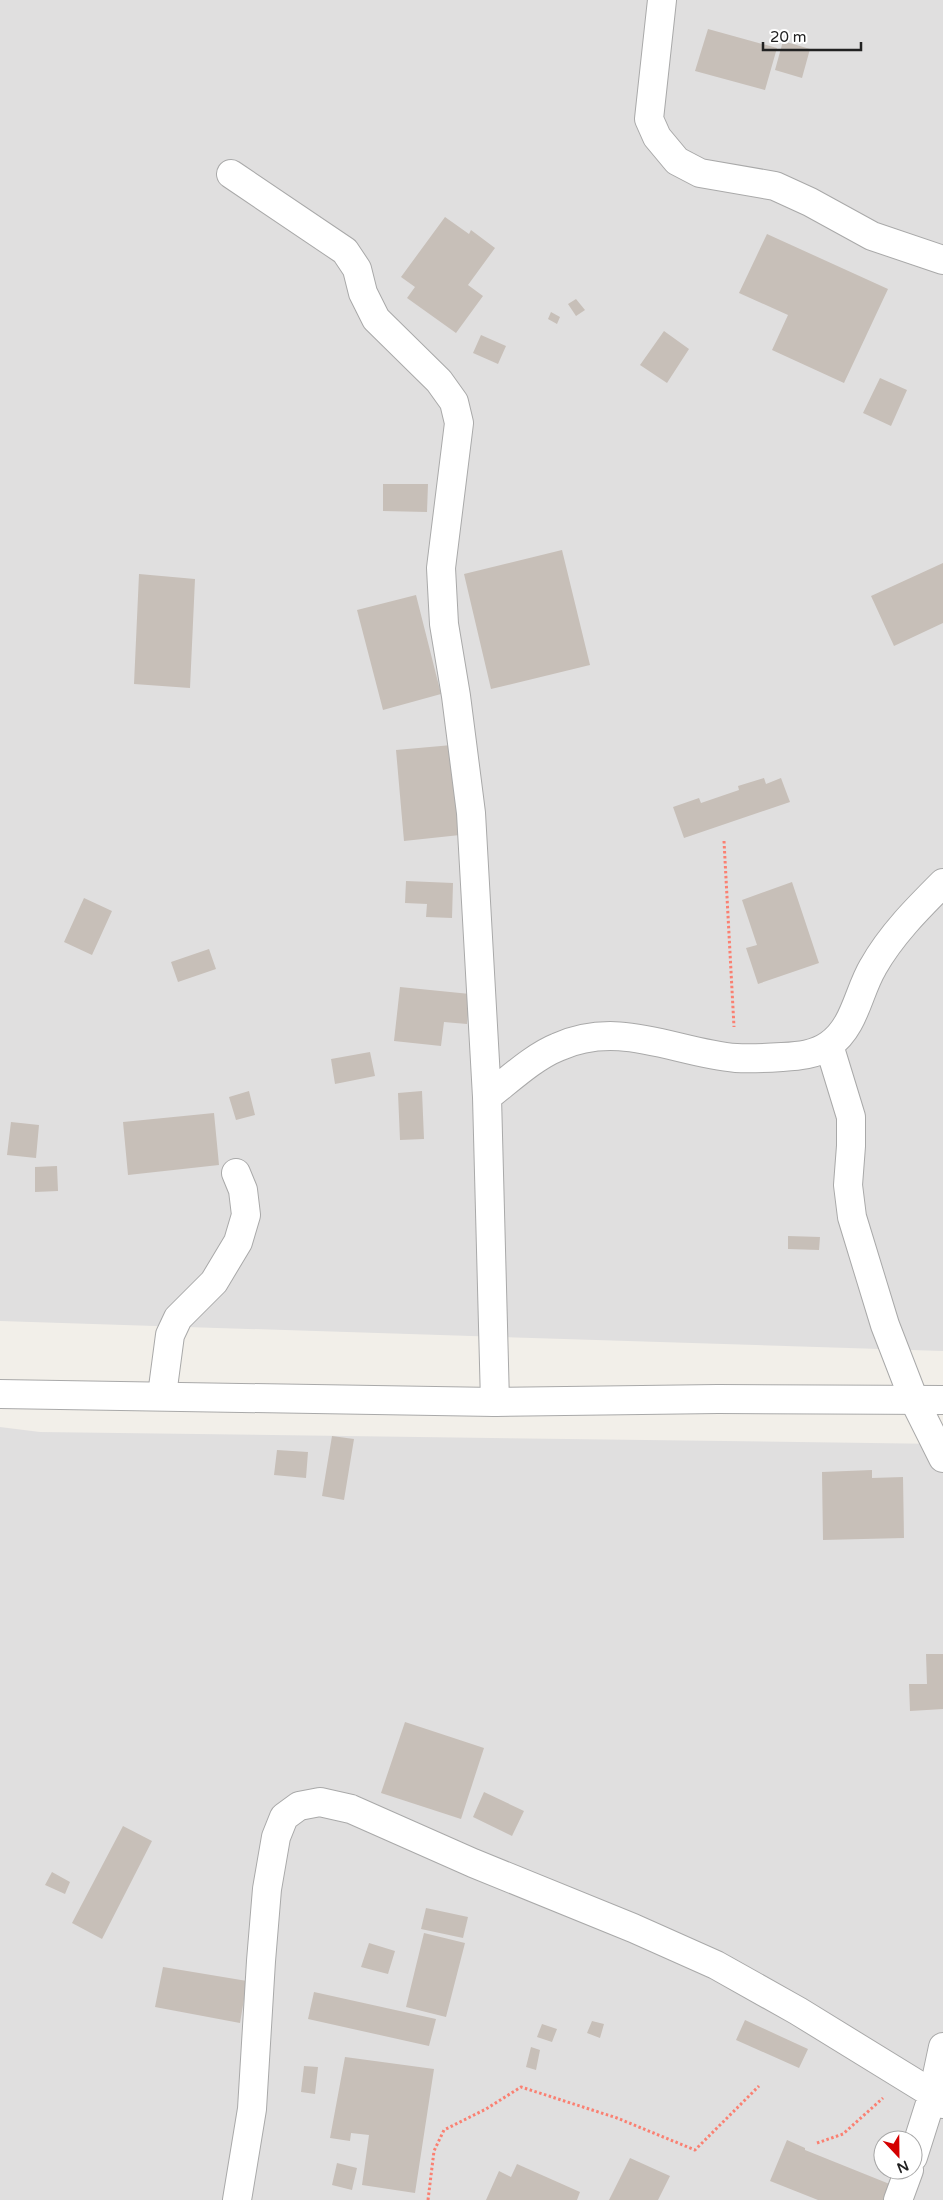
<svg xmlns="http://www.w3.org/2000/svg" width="943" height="2200" viewBox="0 0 943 2200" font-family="'Varela Round',sans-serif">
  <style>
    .residential { fill: #e0dfdf; fill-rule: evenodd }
    .building { fill: #c7bfb8 }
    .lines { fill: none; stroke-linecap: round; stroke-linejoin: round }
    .minor-casing { stroke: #a9a9a9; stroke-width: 30 }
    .tertiary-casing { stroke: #a9a9a9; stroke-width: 30 }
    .path { stroke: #fa8072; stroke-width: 3; stroke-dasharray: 2.5 2.5; stroke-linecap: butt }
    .minor { stroke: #fff; stroke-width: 28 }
    .tertiary { stroke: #fff; stroke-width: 28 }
  </style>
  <rect width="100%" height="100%" fill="#f2efe9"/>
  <path class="residential" d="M0 0H943V1351L0 1321Z
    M0 1427 40 1432 943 1444V2200H0ZM883 2140H913V2170H883Z"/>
  <path class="building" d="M708 29 777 48 765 90 695 71Z
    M783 41 810 49 802 78 775 70Z
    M445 217 469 234 471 230 495 248 468 285 483 296 456 333 407 298 415 287 401 277Z
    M767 234 888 289 844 383 772 350 788 315 739 293Z
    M576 299 585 310 576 316 568 304Z
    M551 312 560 317 557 324 548 319Z
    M664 331 689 349 667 383 640 365Z
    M481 335 506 346 498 364 473 353Z
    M880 378 907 390 891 426 863 413Z
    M383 484H428L427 512 383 511Z
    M562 550 590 665 491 689 464 574Z
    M943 563V623L894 646 871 596Z
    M139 574 195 579 190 688 134 684Z
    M416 595 441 694 383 710 357 610Z
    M452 745 460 835 404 841 396 750Z
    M764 778 766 784 781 778 790 802 684 838 673 807 699 798 701 803 739 790 738 786Z
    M406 881 453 883 452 918 426 917 427 904 405 903Z
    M792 882 819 963 758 984 746 948 757 945 742 900Z
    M84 898 112 911 92 955 64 942Z
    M209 949 216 969 178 982 171 962Z
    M400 987 470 994 467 1024 444 1022 441 1046 394 1041Z
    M370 1052 375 1076 335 1084 331 1059Z
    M249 1091 255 1115 236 1120 229 1097Z
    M422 1091 424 1139 400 1140 398 1093Z
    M214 1113 219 1165 128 1175 123 1122Z
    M11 1122 39 1125 36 1158 7 1155Z
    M57 1166 58 1191 35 1192V1167Z
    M788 1236 820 1237 819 1250 788 1249Z
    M332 1436 354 1439 344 1500 322 1496Z
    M277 1450 308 1452 306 1478 274 1475Z
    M872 1470V1478L903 1477 904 1538 823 1540 822 1472Z
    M926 1654H943V1709L910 1711 909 1684H927Z
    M405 1722 484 1748 461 1819 381 1793Z
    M484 1792 524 1811 512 1836 473 1817Z
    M123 1826 152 1841 102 1939 72 1923Z
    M52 1872 70 1882 65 1894 45 1885Z
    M426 1908 468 1917 463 1938 421 1929Z
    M424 1933 465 1943 446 2017 406 2007Z
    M369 1943 395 1951 388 1974 361 1967Z
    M163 1967 247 1981 240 2023 155 2007Z
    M314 1992 436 2019 429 2046 308 2019Z
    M745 2020 808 2049 799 2068 736 2040Z
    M592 2021 604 2024 600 2038 587 2033Z
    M542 2024 557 2029 552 2042 537 2037Z
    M531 2047 540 2050 536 2070 526 2067Z
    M345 2057 434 2069 415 2193 362 2185 369 2135 351 2133 350 2141 330 2138Z
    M304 2066 318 2067 315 2094 301 2092Z
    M787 2140 805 2148V2150L897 2187 891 2200H818L770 2181Z
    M630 2158 670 2176 658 2200H609Z
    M337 2163 357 2168 352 2190 332 2185Z
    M517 2164 580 2192 577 2200H486L499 2171 511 2177Z"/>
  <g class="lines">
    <g class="minor-casing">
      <path id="minor" d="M662 0 649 119 657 137 677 161 700 173 775 186 810 202 872 236 943 260
        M231 174 345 251 357 269 363 293 376 319 439 381 454 402 459 423 441 568 444 624 456 696 471 813 487 1097 495 1402
        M829 1045 851 1117V1146L848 1185 852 1217 885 1325 914 1400 943 1458
        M487 1097C508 1081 533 1057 558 1047 620 1019 676 1053 736 1058 751 1059 767 1058 782 1057 798 1056 815 1055 829 1045 855 1027 858 992 873 967 891 935 917 909 943 883
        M162 1395 170 1335 178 1318 214 1282 238 1242 246 1215 243 1190 236 1173
        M913 2157 933 2094 943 2047
        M237 2200 252 2109 261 1961 267 1889 276 1837 284 1817 299 1806 320 1802 351 1809 473 1863 633 1928 716 1965 798 2011 933 2094 943 2104
        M898 2200 909 2170"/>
    </g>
    <g class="tertiary-casing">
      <path id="tertiary" d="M0 1394 495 1402 718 1399 943 1400"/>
    </g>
    <path class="path" d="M724 841 734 1027
      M817 2143 843 2134 883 2098
      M428 2200 434 2151 444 2130 486 2109 521 2087 617 2118 695 2150 759 2086"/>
    <use href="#minor" class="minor"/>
    <use href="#tertiary" class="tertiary"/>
  </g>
  <g transform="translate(898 2155) rotate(158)"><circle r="24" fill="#ffffff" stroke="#a7a7a7"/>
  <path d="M0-4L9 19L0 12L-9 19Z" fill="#d40000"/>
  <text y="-8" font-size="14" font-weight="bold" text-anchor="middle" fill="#222222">N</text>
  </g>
  <path d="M763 42v8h98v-8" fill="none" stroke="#222222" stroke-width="2.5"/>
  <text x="770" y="42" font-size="15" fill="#222222" stroke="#ffffff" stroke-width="4" paint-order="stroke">20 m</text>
</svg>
